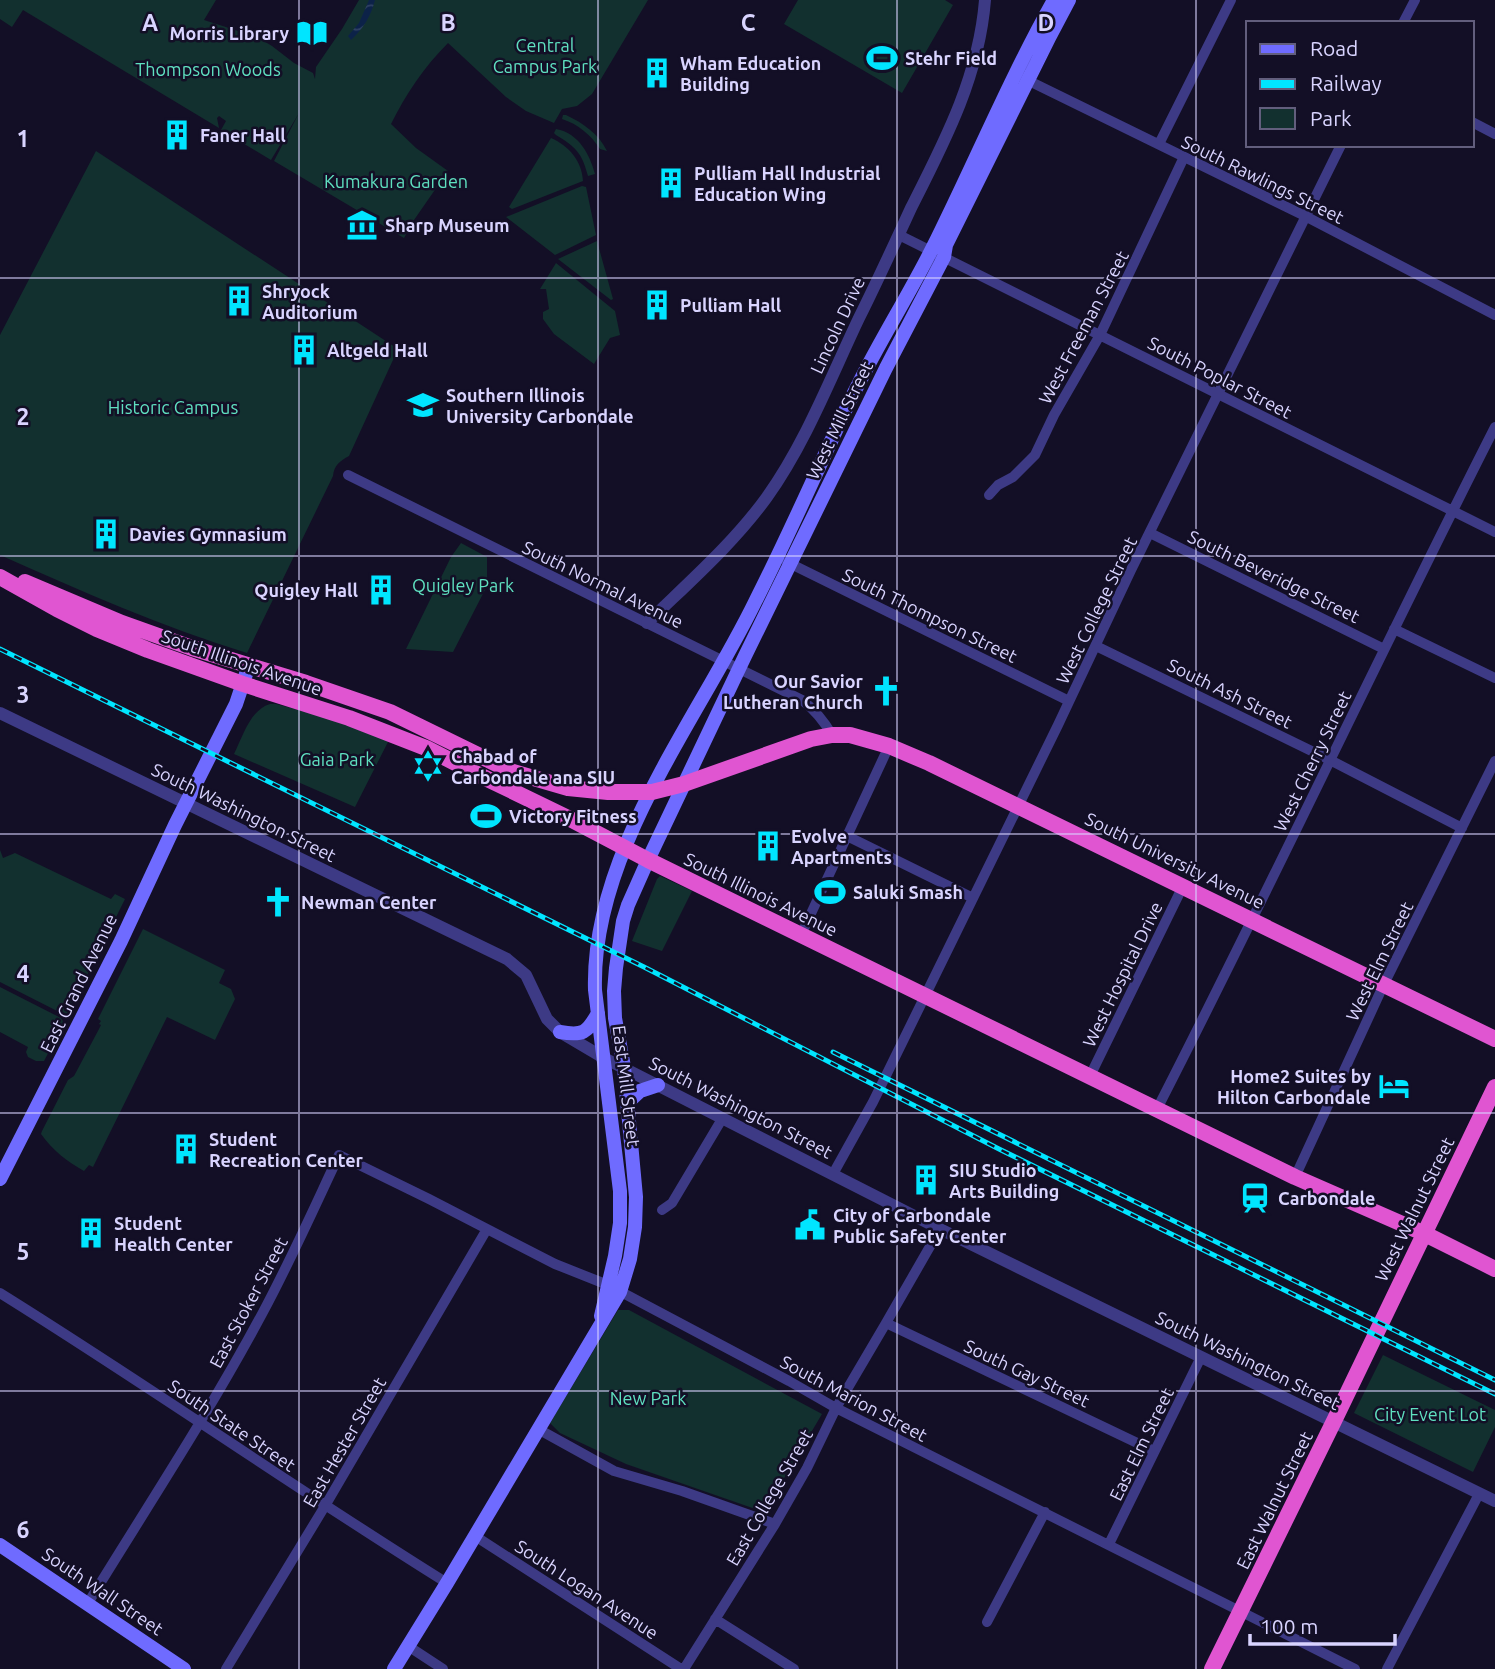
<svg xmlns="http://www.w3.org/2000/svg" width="1495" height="1669" viewBox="0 0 1495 1669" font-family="Ubuntu,sans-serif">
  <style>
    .green { fill: #12302f }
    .water { fill: url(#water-waves) }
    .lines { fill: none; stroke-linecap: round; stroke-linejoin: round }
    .minor { stroke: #3d3a85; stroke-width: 10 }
    .tertiary { stroke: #3d3a85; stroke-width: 12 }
    .secondary { stroke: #6f6bff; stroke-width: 14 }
    .trunk { stroke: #e055d1; stroke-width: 16 }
    .rail-casing { stroke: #00e5ff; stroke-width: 5 }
    .rail { stroke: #130f26; stroke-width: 2.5; stroke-dasharray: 8; stroke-linecap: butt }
    .grid { fill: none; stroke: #d9d4ff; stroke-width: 2; stroke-opacity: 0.55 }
    .labels { text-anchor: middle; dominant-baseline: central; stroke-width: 5; stroke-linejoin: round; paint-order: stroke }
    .poi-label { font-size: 18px; font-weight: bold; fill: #d9d4ff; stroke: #130f26; text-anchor: start }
    .park-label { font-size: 18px; fill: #5fe0c0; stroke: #130f26 }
    .street-label { font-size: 18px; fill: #d9d4ff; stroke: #130f26 }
    .grid-label { font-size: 23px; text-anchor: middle; font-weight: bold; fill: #d9d4ff; stroke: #130f26; stroke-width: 5; stroke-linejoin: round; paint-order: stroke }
  </style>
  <defs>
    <pattern id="water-waves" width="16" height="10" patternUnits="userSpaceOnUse" patternTransform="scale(1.75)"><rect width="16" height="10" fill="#0c2248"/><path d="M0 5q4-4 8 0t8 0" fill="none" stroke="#2f4163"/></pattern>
  </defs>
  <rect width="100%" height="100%" fill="#130f26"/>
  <path class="green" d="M0 0H216L204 20 257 37 272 46 294 63 313 73 315 79 316 67 342 29 359 0H648L592 94 577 106 562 109 554 123 526 111 506 97 448 43C424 67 406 94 391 124L416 148 448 171 414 220 404 238 274 161 299 113 271 160 221 130 226 121 219 116 217 118 219 128 23 10 12 27 0 19Z
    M798 0H945L953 5 902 93 784 24Z
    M563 115H566C583 123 599 134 607 151L600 149C591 135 578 124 562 119Z
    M556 129C579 133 590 155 595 174L588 176C582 153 576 147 556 135L554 133Z
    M551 138C569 146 582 161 583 181L512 209 509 207Z
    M96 151 398 349 349 456C340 461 334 465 333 476L247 653C162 627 81 591 0 555V335Z
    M582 186 586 187 596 235 555 255 506 217Z
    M597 241 613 299 611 300 558 259Z
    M556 263 615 311 620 335 610 338 594 364 554 334 543 319V312L549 309 546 289H540Z
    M461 543 487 557V586L453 652 406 649 451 557Z
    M270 704H276L344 722 389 740 355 807 234 754C243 736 250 710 270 704Z
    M0 850 3 858 15 853 111 899 115 894 125 899 67 1016 0 982Z
    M660 876 692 891 662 951 632 941 657 879Z
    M143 929 225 970 219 983 231 989 235 999 215 1040 167 1017 93 1167 89 1165 84 1171C67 1161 53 1151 41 1134L42 1131 68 1080 74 1076 99 1029 101 1025 99 1024 101 1021 98 1019Z
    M0 987 61 1018 64 1023 44 1061H36L28 1057 26 1052 28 1047 0 1032Z
    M618 1310H629L822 1414 764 1512 626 1464 560 1433 550 1423Z
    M1383 1355 1495 1410V1427L1473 1472 1354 1413Z"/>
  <path class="water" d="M369 0H375C371 16 363 29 351 40L348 36 359 23Z"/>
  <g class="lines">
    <path class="minor" d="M1403 23 1415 0
      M1023 78 1305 216 1495 315
      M1472 122 1495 134
      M1159 144 1231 0
      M899 235 1495 532
      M348 475 802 700C815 710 824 721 832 735
      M989 495 998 485 1013 477 1035 455 1054 415 1100 335 1184 157
      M1150 533 1384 649
      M787 562 1069 701
      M1394 629 1495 678
      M1096 646 1330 760 1462 828
      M847 836 973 898
      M801 935 889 746
      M1090 1076 1183 886
      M1157 1109C1273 883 1380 653 1495 427
      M833 1174 873 1102 1058 725 1131 570 1341 145
      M1295 1177 1384 984 1495 761
      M662 1210 672 1203 722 1119
      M0 1293C151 1387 296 1489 447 1583
      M886 1323 1154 1451
      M538 1429 614 1471 682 1491 775 1524
      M475 1536 681 1669
      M1109 1544 1201 1357
      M88 1603C147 1507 209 1413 262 1314 290 1262 314 1208 339 1155L429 1199 555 1264 608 1285 789 1381 836 1408 1355 1669
      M715 1619 794 1669
      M987 1622 1045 1512
      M408 1646 443 1669
      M226 1669 325 1506 487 1229
      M684 1669 775 1524 807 1468 836 1408 886 1323 940 1229
      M1387 1669 1479 1494"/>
    <path class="tertiary" d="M647 623C688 583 733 544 767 497 806 442 830 379 859 318 877 282 894 245 911 208 945 141 979 76 985 0
      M0 713 507 959 526 975 547 1019 560 1032 604 1058 940 1229 1495 1501"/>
    <path class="secondary" d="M560 1032C583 1036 587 1033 598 1013
      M627 1103 640 1091 658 1085
      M0 1179 121 941 175 825 236 704 249 665
      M601 1316 615 1256 620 1223V1191L595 990C591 853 697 721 755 602 780 553 803 502 826 452 837 429 847 405 859 383 882 337 910 293 933 247 974 165 1009 80 1054 0
      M0 1545 184 1669
      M394 1669 447 1583 620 1292 630 1259 635 1227 636 1197 624 1067 615 1018 614 991 616 968 623 921 628 905 648 860 745 656 886 368 944 257 946 245 1050 36 1069 0"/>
    <path class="trunk" d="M0 577 57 609 97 629 148 650 243 684 349 718 426 748 477 774 570 819 648 860 1295 1177 1423 1233 1495 1269
      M25 582 122 623 192 648 306 683 390 712 513 772 568 788 608 792H652L684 784 811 739 832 735H850L889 746 929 763 1495 1039
      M1212 1669 1334 1421 1495 1087"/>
    <g class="rail-casing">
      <path id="rail" d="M0 649 644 967 999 1149 1495 1394
        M833 1052 1495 1380"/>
    </g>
    <use href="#rail" class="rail"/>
  </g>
  <path class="grid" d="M299 0V1669M598 0V1669M897 0V1669M1196 0V1669M0 278H1495M0 556H1495M0 834H1495M0 1113H1495M0 1391H1495"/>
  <defs>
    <g id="library-bare" transform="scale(2.415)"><path d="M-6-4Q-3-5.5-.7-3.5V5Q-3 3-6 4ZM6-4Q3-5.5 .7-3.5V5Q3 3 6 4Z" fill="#00e5ff" stroke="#130f26" stroke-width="2.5" paint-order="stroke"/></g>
    <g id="stadium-bare" transform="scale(2.415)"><path d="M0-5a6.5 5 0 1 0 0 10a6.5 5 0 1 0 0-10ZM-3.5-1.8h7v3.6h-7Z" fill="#00e5ff" stroke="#130f26" stroke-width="2.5" paint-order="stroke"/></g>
    <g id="building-bare" transform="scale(2.415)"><path d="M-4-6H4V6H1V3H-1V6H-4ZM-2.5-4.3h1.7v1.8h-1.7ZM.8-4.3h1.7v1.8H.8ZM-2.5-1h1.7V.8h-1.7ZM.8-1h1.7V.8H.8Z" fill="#00e5ff" stroke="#130f26" stroke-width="2.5" paint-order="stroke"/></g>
    <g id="museum-bare" transform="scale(2.415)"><path d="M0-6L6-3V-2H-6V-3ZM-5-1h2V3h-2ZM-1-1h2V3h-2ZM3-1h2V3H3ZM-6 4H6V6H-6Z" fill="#00e5ff" stroke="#130f26" stroke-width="2.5" paint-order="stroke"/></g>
    <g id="university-bare" transform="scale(2.415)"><path d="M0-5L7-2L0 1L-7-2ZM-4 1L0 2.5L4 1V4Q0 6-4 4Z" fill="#00e5ff" stroke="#130f26" stroke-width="2.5" paint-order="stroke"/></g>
    <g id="church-bare" transform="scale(2.415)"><path d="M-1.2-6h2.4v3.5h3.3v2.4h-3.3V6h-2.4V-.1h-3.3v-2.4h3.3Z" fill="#00e5ff" stroke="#130f26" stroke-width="2.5" paint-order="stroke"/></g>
    <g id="synagogue-bare" transform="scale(2.415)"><path d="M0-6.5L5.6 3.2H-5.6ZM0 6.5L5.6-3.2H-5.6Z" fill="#00e5ff" stroke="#130f26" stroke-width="2.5" paint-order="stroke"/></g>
    <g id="hotel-bare" transform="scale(2.415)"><path d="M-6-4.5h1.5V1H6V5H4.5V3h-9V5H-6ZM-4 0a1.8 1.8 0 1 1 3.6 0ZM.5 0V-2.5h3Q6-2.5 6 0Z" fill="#00e5ff" stroke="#130f26" stroke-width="2.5" paint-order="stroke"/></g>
    <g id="station-bare" transform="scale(2.415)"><path d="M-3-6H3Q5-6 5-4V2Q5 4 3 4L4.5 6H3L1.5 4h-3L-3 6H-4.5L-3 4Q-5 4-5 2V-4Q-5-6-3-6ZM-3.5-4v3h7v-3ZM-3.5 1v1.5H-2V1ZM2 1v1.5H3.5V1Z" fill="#00e5ff" stroke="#130f26" stroke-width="2.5" paint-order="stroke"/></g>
    <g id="civic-bare" transform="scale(2.415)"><path d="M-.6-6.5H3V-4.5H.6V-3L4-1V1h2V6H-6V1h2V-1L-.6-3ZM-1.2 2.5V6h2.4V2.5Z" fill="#00e5ff" stroke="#130f26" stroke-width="2.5" paint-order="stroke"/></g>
  </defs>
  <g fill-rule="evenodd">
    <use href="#library-bare" x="312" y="33"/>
    <use href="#stadium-bare" x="882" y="58"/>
    <use href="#building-bare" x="657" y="73"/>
    <use href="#building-bare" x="177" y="135"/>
    <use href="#building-bare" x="671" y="183"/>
    <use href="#museum-bare" x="362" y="225"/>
    <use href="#building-bare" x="239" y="301"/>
    <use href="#building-bare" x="657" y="305"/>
    <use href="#building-bare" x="304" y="350"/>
    <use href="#university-bare" x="423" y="405"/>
    <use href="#building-bare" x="106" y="534"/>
    <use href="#building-bare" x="381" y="590"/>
    <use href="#church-bare" x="886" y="691"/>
    <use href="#synagogue-bare" x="428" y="766"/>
    <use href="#stadium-bare" x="486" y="816"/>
    <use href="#building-bare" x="768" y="846"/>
    <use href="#stadium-bare" x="830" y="892"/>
    <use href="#church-bare" x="278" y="902"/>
    <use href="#hotel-bare" x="1394" y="1086"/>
    <use href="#building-bare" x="186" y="1149"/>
    <use href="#building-bare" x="926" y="1180"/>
    <use href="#station-bare" x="1255" y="1198"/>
    <use href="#civic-bare" x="810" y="1225"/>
    <use href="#building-bare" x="91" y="1233"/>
  </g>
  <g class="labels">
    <g class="poi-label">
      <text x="289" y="33" text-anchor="end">Morris Library</text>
      <text x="905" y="58">Stehr Field</text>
      <text x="680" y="63">Wham Education<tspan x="680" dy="21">Building</tspan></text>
      <text x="200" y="135">Faner Hall</text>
      <text x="694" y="173">Pulliam Hall Industrial<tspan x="694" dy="21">Education Wing</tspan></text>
      <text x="385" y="225">Sharp Museum</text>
      <text x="262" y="291">Shryock<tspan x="262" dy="21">Auditorium</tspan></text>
      <text x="680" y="305">Pulliam Hall</text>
      <text x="327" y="350">Altgeld Hall</text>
      <text x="446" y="395">Southern Illinois<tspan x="446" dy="21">University Carbondale</tspan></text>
      <text x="129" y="534">Davies Gymnasium</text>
      <text x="358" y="590" text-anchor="end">Quigley Hall</text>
      <text x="863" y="681" text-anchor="end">Our Savior<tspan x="863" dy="21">Lutheran Church</tspan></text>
      <text x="451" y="756">Chabad of<tspan x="451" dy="21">Carbondale ana SIU</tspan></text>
      <text x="509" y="816">Victory Fitness</text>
      <text x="791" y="836">Evolve<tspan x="791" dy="21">Apartments</tspan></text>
      <text x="853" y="892">Saluki Smash</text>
      <text x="301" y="902">Newman Center</text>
      <text x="1371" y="1076" text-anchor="end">Home2 Suites by<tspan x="1371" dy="21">Hilton Carbondale</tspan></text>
      <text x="209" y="1139">Student<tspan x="209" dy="21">Recreation Center</tspan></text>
      <text x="949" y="1170">SIU Studio<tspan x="949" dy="21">Arts Building</tspan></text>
      <text x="1278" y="1198">Carbondale</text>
      <text x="833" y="1215">City of Carbondale<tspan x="833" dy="21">Public Safety Center</tspan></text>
      <text x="114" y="1223">Student<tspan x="114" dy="21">Health Center</tspan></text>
    </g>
    <g class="park-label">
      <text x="545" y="45">Central<tspan x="545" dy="21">Campus Park</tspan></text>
      <text x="208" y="69">Thompson Woods</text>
      <text x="396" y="181">Kumakura Garden</text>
      <text x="173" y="407">Historic Campus</text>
      <text x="463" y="585">Quigley Park</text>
      <text x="337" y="759">Gaia Park</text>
      <text x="648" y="1398">New Park</text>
      <text x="1430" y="1414">City Event Lot</text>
    </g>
    <g class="street-label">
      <text transform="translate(1263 179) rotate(26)">South Rawlings Street</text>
      <text transform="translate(837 325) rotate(-65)">Lincoln Drive</text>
      <text transform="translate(1083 327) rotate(-62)">West Freeman Street</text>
      <text transform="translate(1220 377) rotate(27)">South Poplar Street</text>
      <text transform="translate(839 420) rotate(-64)">West Mill Street</text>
      <text transform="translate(1274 576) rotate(26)">South Beveridge Street</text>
      <text transform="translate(603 584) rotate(26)">South Normal Avenue</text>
      <text transform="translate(1096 610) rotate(-64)">West College Street</text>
      <text transform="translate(930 615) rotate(26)">South Thompson Street</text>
      <text transform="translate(242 662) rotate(19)">South Illinois Avenue</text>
      <text transform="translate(1230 693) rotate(26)">South Ash Street</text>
      <text transform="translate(1312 761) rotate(-64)">West Cherry Street</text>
      <text transform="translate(244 812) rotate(26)">South Washington Street</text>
      <text transform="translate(1175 860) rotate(26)">South University Avenue</text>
      <text transform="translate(761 894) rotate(26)">South Illinois Avenue</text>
      <text transform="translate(1379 961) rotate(-64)">West Elm Street</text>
      <text transform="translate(1122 974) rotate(-64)">West Hospital Drive</text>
      <text transform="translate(78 983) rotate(-64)">East Grand Avenue</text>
      <text transform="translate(627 1086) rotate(83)">East Mill Street</text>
      <text transform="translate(741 1107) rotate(27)">South Washington Street</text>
      <text transform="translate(1414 1209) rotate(-64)">West Walnut Street</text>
      <text transform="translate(248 1302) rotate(-62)">East Stoker Street</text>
      <text transform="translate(1248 1360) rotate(26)">South Washington Street</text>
      <text transform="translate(1027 1373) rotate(25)">South Gay Street</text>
      <text transform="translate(854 1398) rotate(28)">South Marion Street</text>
      <text transform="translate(232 1425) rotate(34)">South State Street</text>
      <text transform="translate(344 1442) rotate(-60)">East Hester Street</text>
      <text transform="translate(1141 1444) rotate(-64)">East Elm Street</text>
      <text transform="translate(769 1497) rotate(-60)">East College Street</text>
      <text transform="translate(1274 1500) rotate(-64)">East Walnut Street</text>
      <text transform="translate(587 1589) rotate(33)">South Logan Avenue</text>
      <text transform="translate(103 1591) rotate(34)">South Wall Street</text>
    </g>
  </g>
  <g class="grid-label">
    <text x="150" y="31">A</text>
    <text x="448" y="31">B</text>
    <text x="748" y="31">C</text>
    <text x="1046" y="31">D</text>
    <text x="23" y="147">1</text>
    <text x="23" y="425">2</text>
    <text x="23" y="703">3</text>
    <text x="23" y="982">4</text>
    <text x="23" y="1260">5</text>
    <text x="23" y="1538">6</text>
  </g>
  <rect x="1246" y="21" width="228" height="126" fill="#130f26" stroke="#625e7d" stroke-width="2"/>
  <rect x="1260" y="44" width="35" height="10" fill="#6f6bff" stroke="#625e7d" stroke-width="2"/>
  <text x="1310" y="56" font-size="21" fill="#d9d4ff">Road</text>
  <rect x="1260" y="79" width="35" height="10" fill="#00e5ff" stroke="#625e7d" stroke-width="2"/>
  <text x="1310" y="91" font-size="21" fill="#d9d4ff">Railway</text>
  <rect x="1260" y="108" width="35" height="21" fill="#12302f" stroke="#625e7d" stroke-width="2"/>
  <text x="1310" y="126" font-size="21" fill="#d9d4ff">Park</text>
  <path d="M1250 1634v10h145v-10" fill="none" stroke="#d9d4ff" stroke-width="3.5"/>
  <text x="1260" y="1634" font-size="21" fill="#d9d4ff" stroke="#130f26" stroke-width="5" paint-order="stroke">100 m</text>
</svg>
